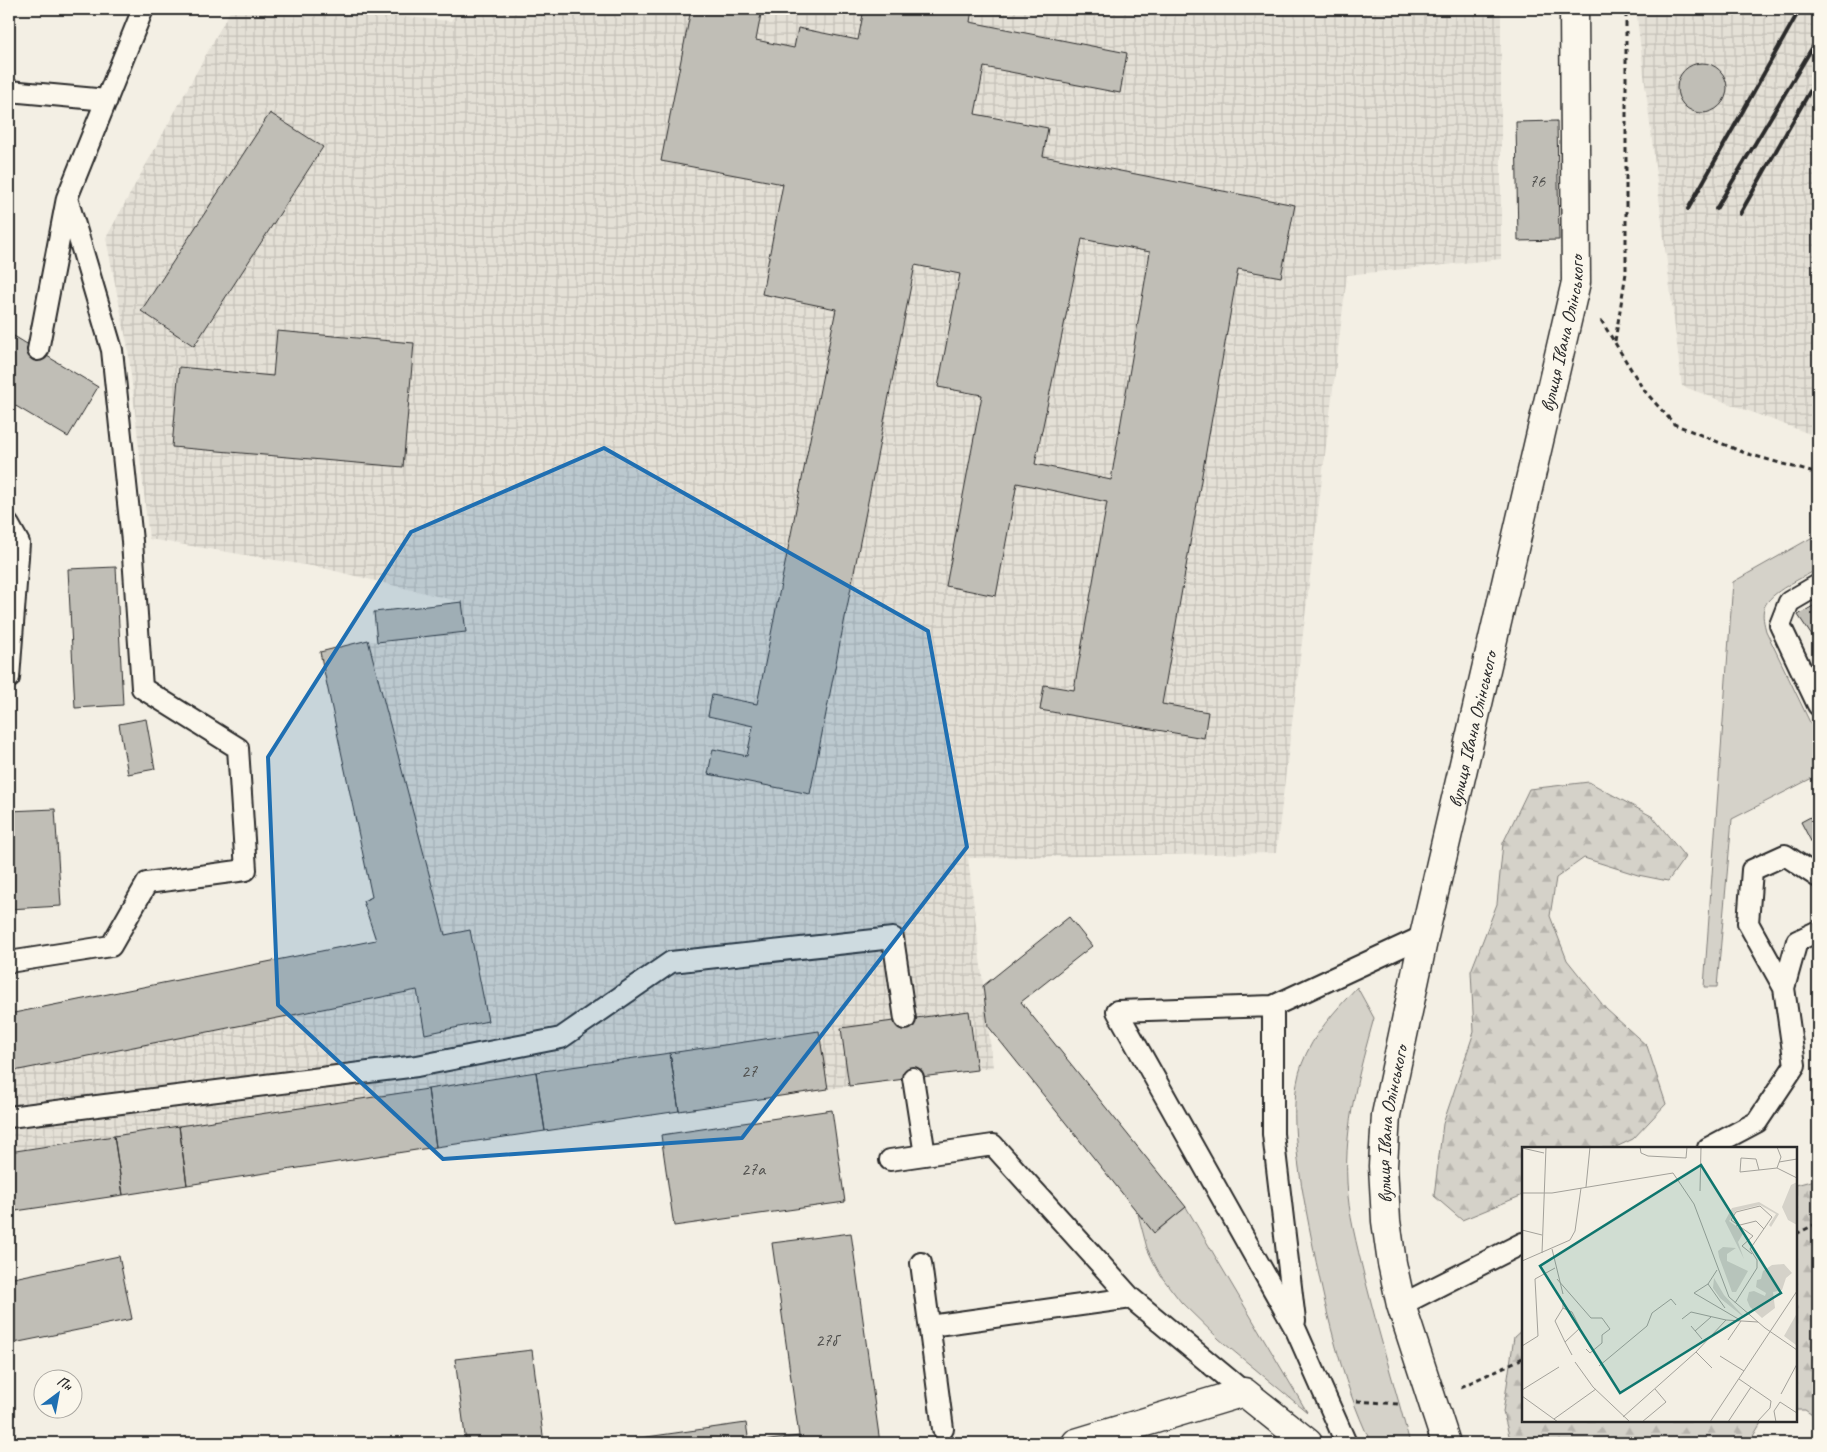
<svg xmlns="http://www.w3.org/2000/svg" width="1827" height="1452" viewBox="0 0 1827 1452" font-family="Caveat,sans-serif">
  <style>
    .industrial { fill: url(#industrial-grid) }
    .grass { fill: #d5d2c9; stroke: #807e7a }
    .forest { fill: url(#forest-firs); stroke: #807e7a }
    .building { fill: #c0beb6; stroke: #2b2b2b; fill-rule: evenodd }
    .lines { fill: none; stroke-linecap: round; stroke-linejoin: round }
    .lane-casing { stroke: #2b2b2b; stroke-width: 24 }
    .street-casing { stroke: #2b2b2b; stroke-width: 31 }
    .secondary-casing { stroke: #2b2b2b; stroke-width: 31 }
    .path { stroke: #2b2b2b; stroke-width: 3; stroke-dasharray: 5 4; stroke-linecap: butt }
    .lane { stroke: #fbf7ec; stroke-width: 20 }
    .street { stroke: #fbf7ec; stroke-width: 28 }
    .secondary { stroke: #fbf7ec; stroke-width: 28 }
    .rail { stroke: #2b2b2b; stroke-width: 4 }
    .marked { fill: #1f6fb2; fill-opacity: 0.2; stroke: #1f6fb2; stroke-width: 4; stroke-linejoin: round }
    .labels { text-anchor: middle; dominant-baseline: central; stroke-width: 4; stroke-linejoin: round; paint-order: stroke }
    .number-label { font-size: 18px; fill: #50504e }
    .street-label { font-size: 20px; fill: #2b2b2b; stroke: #fbf7ec }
    .inset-road { fill: none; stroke: #a3a19a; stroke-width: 1 }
    .view { fill: #0f766e; fill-opacity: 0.15; stroke: #0f766e; stroke-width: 2.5 }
    .inset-edge { fill: none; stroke: #2b2b2b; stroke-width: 2.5 }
  </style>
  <defs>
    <pattern id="industrial-grid" width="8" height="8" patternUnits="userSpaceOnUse" patternTransform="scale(1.25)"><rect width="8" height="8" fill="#e4e0d6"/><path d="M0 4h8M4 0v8" fill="none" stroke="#c4c0b8"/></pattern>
    <pattern id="forest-firs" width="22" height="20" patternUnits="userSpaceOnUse" patternTransform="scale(1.25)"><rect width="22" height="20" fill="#d5d2c9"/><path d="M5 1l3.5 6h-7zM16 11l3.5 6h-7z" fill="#b7b4ad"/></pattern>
  </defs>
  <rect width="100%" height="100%" fill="#f3efe4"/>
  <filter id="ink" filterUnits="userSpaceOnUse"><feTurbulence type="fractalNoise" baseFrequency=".02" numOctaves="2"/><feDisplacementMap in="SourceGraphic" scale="10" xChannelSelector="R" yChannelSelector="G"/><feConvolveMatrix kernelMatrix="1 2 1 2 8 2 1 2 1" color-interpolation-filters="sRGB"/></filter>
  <g filter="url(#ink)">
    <path class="industrial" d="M231 9H320L451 21 459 9H1501V259L1347 275 1276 853 968 858 993 1067 828 1089 545 1131 536 1073 9 1152V1014L375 940 363 901 372 897 320 652 368 640 377 642 374 612 461 602 323 568 149 539 128 348 106 238Z
      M1636 9H1818V437L1682 386Z"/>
    <path class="grass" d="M1818 534V569C1804 577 1769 592 1764 608 1762 616 1764 623 1766 631L1818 739V775L1732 819 1717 987H1704L1733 582Z
      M1357 987 1374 1018C1359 1072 1344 1126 1347 1182 1348 1213 1357 1245 1364 1275 1378 1332 1395 1387 1410 1443H1371C1340 1378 1325 1307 1311 1236 1302 1189 1285 1109 1302 1064 1313 1034 1335 1011 1357 987Z
      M1186 1207 1307 1412 1219 1339 1181 1302 1161 1276 1153 1261 1147 1248 1138 1214 1155 1233Z"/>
    <path class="forest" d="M1589 782 1653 817 1685 857 1668 881 1638 875 1584 858 1556 878 1550 916 1567 960 1606 1009 1647 1046 1666 1104 1633 1139 1614 1148H1523V1195L1462 1220 1434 1196 1443 1124 1474 1032 1471 971 1497 904 1503 843 1529 789Z
      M1818 1179V1419L1805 1410H1796V1185Z
      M1523 1329V1421H1762L1749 1443H1511L1503 1412 1514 1337Z"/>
    <path class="building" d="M691 9H762L756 40 794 48 798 28 858 40 864 9H972L970 22 1127 53 1120 93 984 67 975 114 1048 128 1043 156 1295 205 1281 277 1238 269 1162 704 1208 712 1204 738 1040 710 1044 685 1074 690 1107 502 1017 483 996 596 946 586 982 395 938 387 960 274 915 265 810 794 708 774 713 749 747 756 753 726 708 716 712 695 757 704 836 309 762 294 783 184 661 161ZM1082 239 1150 252 1111 480 1035 464Z
      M1677 88a25 25 0 1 1 50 0a25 25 0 1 1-50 0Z
      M270 113 323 147 194 346 141 311Z
      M1557 121 1559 240 1518 241 1516 122Z
      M1818 191V220L1813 207 1814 200Z
      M277 331 414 343 403 467 172 447 179 367 273 376Z
      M9 333 98 387 68 437 9 402Z
      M116 567 123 705 75 708 68 569Z
      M462 602 466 632 377 642 374 612Z
      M1818 603V645L1798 615Z
      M368 640 445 935 470 930 488 1021 425 1034 417 990 9 1072V1014L376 940 363 901 372 897 320 652Z
      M146 719 155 769 128 774 119 724Z
      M55 809 61 906 9 909V811Z
      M1818 813V850L1816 851 1801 822Z
      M1069 917 1092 946 1021 1002 1186 1207 1154 1233 988 1026 983 986Z
      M969 1011 977 1070 849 1086 841 1028Z
      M819 1031 828 1089 679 1111 670 1053Z
      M670 1053 679 1111 545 1131 536 1072Z
      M536 1072 545 1131 436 1147 428 1089Z
      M428 1089 436 1147 187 1185 179 1126Z
      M832 1110 845 1202 674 1226 661 1135Z
      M179 1126 187 1185 123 1195 114 1136Z
      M114 1136 123 1195 9 1212V1152Z
      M851 1233 880 1443H800L772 1243Z
      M119 1256 132 1319 9 1344V1279Z
      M532 1350 544 1443H466L455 1359Z
      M746 1423 749 1443H604Z
      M799 1436 800 1443H764L763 1441Z"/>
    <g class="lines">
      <g class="lane-casing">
        <path id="lane" d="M9 91 107 100
          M38 350 67 198 143 9
          M9 525 19 543 9 678
          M1818 585 1789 602 1780 625 1818 705
          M9 962 111 946 147 883 246 870 238 748 142 688 132 541 112 350 67 198
          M1784 988 1797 941 1818 931
          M1273 1006V1134L1295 1321
          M913 1078 925 1155
          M9 1117 417 1066 561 1038 671 962 893 938 905 1019
          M1708 1148 1757 1122 1795 1065 1784 988 1748 923 1752 870 1785 855 1818 877
          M890 1160 993 1145 1131 1298 1244 1392
          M921 1263 943 1429
          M1401 1305 1523 1243
          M930 1326 1131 1298
          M1346 1443 1296 1330 1117 1011 1273 1006 1424 936"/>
      </g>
      <g class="street-casing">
        <path id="street" d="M1076 1443 1244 1392 1308 1443"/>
      </g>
      <g class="secondary-casing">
        <g id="secondary">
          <path id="s1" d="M1446 1443 1401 1305 1392 1263 1386 1221 1383 1166 1386 1115 1424 936 1576 282 1574 9"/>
        </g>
      </g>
      <path class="path" d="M1601 320 1643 389 1674 424 1745 453 1818 474
        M1615 341 1626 273V16L1625 9
        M1796 1234 1818 1223
        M1461 1387 1523 1358
        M1357 1401 1398 1404"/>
      <use href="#lane" class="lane"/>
      <use href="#street" class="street"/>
      <use href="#secondary" class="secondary"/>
      <path class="rail" d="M1688 209 1800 9
        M1716 209 1818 38
        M1740 214 1818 77"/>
    </g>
  </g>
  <path class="marked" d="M604 448 928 631 967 847 742 1138 443 1159 278 1005 268 757 411 532Z"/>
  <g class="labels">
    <g class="number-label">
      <text x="1537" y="181">76</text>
      <text x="749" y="1071">27</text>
      <text x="753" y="1169">27а</text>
      <text x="826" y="1340">27б</text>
    </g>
    <g class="street-label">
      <text stroke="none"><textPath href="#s1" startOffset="1138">вулиця Івана Олінського</textPath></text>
      <text stroke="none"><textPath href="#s1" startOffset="732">вулиця Івана Олінського</textPath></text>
      <text stroke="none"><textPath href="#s1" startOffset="328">вулиця Івана Олінського</textPath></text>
    </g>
  </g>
  <g transform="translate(1522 1147)">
    <rect width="275" height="275" fill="#f3efe4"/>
    <path d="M237 55 257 67 249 80 247 78 254 67 238 58 214 64 207 74 222 85 216 95 222 112 203 74 210 61ZM192 131 202 148 224 172 198 151 191 141Z" fill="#d5d2c9"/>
    <path d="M275 35V78L266 73 260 60 269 38ZM201 100 214 101 205 107V114L226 124 214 145H210L197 110 196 104ZM262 117 270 126 264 131 260 143 251 145 253 161 240 171 228 160 225 153 227 145 232 144 243 149 244 146 234 140 235 133 239 132 241 124 250 118Z" fill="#d5d2c9"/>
    <path d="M275 166V198H274L262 189Z" fill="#d5d2c9"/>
    <path class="inset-road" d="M118 0 119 6 126 9 164 11 165 0M0 1 22 6M257 15 275 12M255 21 259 10 255 0M237 23 234 12 219 11 218 25 237 23 255 21 275 31M64 40 68 0M178 44 179 0M0 46H30L151 26 172 57 207 150 243 181 275 203M214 79 234 74 242 82M0 83 20 88M30 102 41 147M20 106 24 0M0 114 48 93 53 84 59 41M195 123 186 137 172 146 218 173M35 132 69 171H80L88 182 80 188V196L68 206 64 202M186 137 203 161M41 153V161L33 174 43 195M213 156 235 121V113L228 102 250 70 238 59 214 65 209 73 231 89 220 99 230 107M41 161 50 165 58 181 43 195 50 208M160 172 169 165 204 173M169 179 180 192M173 184 189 170M206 193 219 174M0 199 16 189 13 132 33 121M174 205 190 221M198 209 222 224M53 215 71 240 108 275M77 219 125 179 130 166 149 152 154 158M217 232 249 254 248 261 235 275M0 243 37 220M259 247 275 217M0 249 36 275M101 270 174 205 204 173 236 175M32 272 74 242M120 275 144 255 133 242M188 275 275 144M206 275 229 240M254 275 252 264 258 255 275 266"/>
    <path class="view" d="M179 18 259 146 98 246 18 119Z"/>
    <rect width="275" height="275" class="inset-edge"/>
  </g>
  <rect width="1827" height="1452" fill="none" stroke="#fbf7ec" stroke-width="30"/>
  <rect x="15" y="15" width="1797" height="1422" fill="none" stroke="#2b2b2b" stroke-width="2" filter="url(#ink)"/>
  <g transform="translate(58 1394) rotate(32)"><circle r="24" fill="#fbf7ec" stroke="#a8a59f"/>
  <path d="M0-4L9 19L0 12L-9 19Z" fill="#1f6fb2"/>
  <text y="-8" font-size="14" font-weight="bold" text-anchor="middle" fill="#2b2b2b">Пн</text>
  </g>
</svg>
